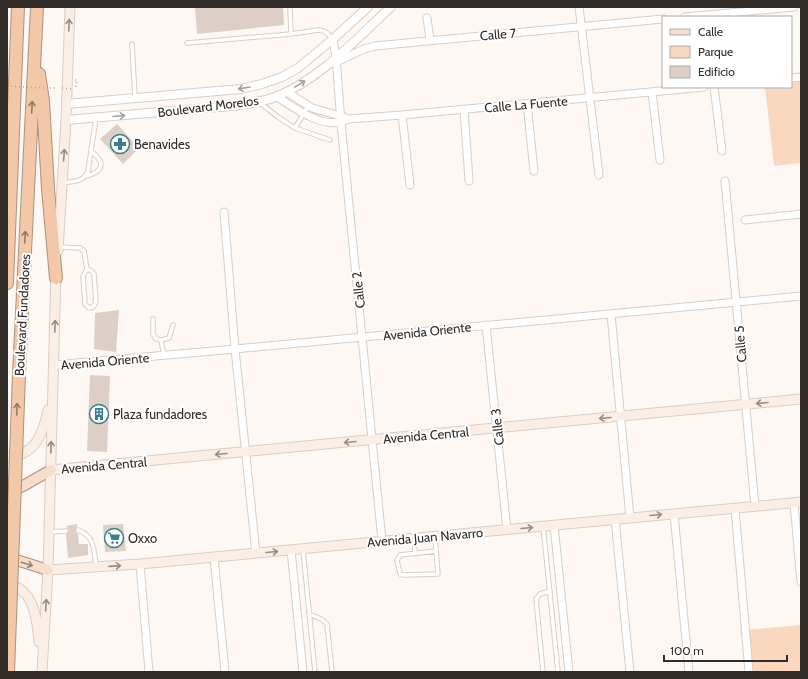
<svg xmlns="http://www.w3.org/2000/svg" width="808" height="679" viewBox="0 0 808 679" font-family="Cabin,sans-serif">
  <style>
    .green { fill: #fad8bf }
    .building { fill: #ddcfc5 }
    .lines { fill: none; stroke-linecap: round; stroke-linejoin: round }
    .service-casing { stroke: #dbcdc3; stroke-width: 5.5 }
    .minor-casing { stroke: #dbcdc3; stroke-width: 9 }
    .tertiary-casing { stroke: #dbcdc3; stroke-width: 10 }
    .secondary-casing { stroke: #dbcdc3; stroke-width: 11 }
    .primary-casing { stroke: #ae917c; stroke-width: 12 }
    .motorway-casing { stroke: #ae917c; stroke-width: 14 }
    .path { stroke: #ada7a3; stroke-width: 1.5; stroke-dasharray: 1 3; stroke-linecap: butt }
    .service { stroke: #fff; stroke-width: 3.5 }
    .minor { stroke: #fff; stroke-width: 7 }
    .tertiary { stroke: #fff; stroke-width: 8 }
    .secondary { stroke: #fbeee5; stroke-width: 9 }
    .primary { stroke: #f7decb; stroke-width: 10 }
    .motorway { stroke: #f2c8a9; stroke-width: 12 }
    .motorway-bridge-casing { stroke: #ae917c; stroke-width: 14; stroke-linecap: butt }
    .path-bridge { stroke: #ada7a3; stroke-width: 1.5; stroke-dasharray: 1 3; stroke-linecap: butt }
    .motorway-bridge { stroke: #f2c8a9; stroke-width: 12 }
    .oneway { stroke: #968d86 }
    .oneway2 { stroke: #a2a09e }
    .oneway3 { stroke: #927a68 }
    .oneway4 { stroke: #94857a }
    .labels { text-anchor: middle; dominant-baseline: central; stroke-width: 4; stroke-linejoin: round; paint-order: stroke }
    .street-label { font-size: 13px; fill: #312c28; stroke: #fff }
    .poi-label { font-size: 13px; fill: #312c28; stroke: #fff; text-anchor: start }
  </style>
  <rect width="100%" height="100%" fill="#fef8f4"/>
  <path class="green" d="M801 80V163L774 166 765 87H791V81Z
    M801 625V672H749L746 630Z"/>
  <path class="building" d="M195 7H283L284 25 197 34Z
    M117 124 139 148 123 164 100 139Z
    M119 310 116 352 94 349 95 313Z
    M90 375 110 376 107 452 87 451Z
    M77 524V527L75 531 78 534 79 544H88V555L68 558 66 534 69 531 66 526Z
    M123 524 126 551 105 552 103 525Z"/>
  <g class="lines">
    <g class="service-casing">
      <path id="service" d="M290 7 291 34
        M187 43 291 34 318 30 324 31 328 34 332 39
        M132 44 135 98
        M259 102 278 117 295 128 330 140
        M295 128 308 106
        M86 176C105 171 105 162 91 151
        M63 183C74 181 84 182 88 171L96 118
        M59 247 80 248 84 251 87 269 83 276 85 304 89 308 93 307 96 302 94 274 92 271 87 269
        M153 319V334L156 339 161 340 169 338 173 325
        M161 340 164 356
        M543 526 558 672
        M78 530C95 536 94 551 96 566
        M49 532 66 531
        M435 537 438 574 403 575 400 574 397 560 400 555 436 551
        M414 539 415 553
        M303 550 315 672
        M309 614 321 619 327 624 332 672
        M543 672 536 599 540 594 550 591"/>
    </g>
    <g class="minor-casing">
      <path id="minor" d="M579 7 599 175
        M685 17 794 7
        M427 18 430 40
        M333 39 336 57 341 123 382 541
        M336 62 364 49 375 46 663 19
        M791 78 801 77
        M714 87 722 151
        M287 92 312 108 344 117
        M652 92 660 160
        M276 96C294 108 326 132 348 119L402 115 704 87
        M527 104 534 171
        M464 109 469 181
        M402 115 410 185
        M725 181 755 506
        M224 212 235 349 256 553
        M745 220 801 214
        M611 314 630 518
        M486 325 507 530
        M54 365 235 349 801 296
        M794 503 801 582
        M735 508 749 672
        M674 514 689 672
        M615 519 630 672
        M554 525 569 672
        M291 550 303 672
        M214 557 225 672
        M140 564 149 672"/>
    </g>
    <g class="tertiary-casing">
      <path id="tertiary" d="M66 104 241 89 262 84 282 77 298 68 333 39 368 7
        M66 120 231 106C247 104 263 102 278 96 321 78 357 38 391 7"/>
    </g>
    <g class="secondary-casing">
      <path id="secondary" d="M58 251 66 120 70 7
        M7 457C35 456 43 434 48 410
        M51 470 801 399
        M48 570 140 564 801 502
        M7 583C35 590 37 619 39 642
        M42 672 48 570 56 272"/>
    </g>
    <g class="primary-casing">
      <path id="primary" d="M7 493 23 486 51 470
        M7 557 48 570"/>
    </g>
    <g class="motorway-casing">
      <path id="motorway" d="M39 74 43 101 48 189 56 278
        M7 283 18 7
        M19 374 37 7"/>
    </g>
    <path class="path" d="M75 80H77L76 87
      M50 88H58"/>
    <use href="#service" class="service"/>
    <use href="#minor" class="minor"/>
    <use href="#tertiary" class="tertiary"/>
    <use href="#secondary" class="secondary"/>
    <use href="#primary" class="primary"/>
    <use href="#motorway" class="motorway"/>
    <g class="motorway-bridge-casing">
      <path id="motorway-bridge" d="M8 672 19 374"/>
    </g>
    <path class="path-bridge" d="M7 86 44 88
      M62 88 72 89"/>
    <use href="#motorway-bridge" class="motorway-bridge"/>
  </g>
  <defs><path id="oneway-shaft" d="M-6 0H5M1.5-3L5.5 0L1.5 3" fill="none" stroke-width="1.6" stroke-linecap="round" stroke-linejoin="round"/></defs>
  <g class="oneway">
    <use href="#oneway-shaft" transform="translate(69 25) rotate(-88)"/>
    <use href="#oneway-shaft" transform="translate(64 155) rotate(-86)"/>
    <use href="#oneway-shaft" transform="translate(55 326) rotate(-88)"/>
    <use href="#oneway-shaft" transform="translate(762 403) rotate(175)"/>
    <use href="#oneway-shaft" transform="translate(605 418) rotate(175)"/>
    <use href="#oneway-shaft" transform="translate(350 442) rotate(175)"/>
    <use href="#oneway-shaft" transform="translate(51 447) rotate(-89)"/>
    <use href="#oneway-shaft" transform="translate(221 454) rotate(175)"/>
    <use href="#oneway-shaft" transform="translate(656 515) rotate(-5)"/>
    <use href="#oneway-shaft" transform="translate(527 528) rotate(-5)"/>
    <use href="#oneway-shaft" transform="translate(272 552) rotate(-5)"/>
    <use href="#oneway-shaft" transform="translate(115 566) rotate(-4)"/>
    <use href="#oneway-shaft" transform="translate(46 605) rotate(-86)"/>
  </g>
  <g class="oneway2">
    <use href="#oneway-shaft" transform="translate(300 84) rotate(-31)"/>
    <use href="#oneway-shaft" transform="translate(244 88) rotate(170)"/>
    <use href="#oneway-shaft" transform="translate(119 116) rotate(-5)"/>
  </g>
  <g class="oneway3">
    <use href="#oneway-shaft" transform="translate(32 107) rotate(-87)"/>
    <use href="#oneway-shaft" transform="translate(25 237) rotate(-87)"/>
    <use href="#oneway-shaft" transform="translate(17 409) rotate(-88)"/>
  </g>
  <use class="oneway4" href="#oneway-shaft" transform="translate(27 564) rotate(18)"/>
  <defs>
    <g id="pharmacy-ring" transform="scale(1)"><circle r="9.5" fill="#fff" stroke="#39808a" stroke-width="1.5"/><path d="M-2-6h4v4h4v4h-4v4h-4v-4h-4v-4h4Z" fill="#39808a"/></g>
    <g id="building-ring" transform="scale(1)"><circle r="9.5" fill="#fff" stroke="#39808a" stroke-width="1.5"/><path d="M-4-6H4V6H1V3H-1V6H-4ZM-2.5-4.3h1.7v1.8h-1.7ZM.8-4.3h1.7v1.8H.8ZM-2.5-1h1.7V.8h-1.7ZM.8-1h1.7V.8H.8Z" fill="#39808a"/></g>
    <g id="supermarket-ring" transform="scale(1)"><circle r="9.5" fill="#fff" stroke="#39808a" stroke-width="1.5"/><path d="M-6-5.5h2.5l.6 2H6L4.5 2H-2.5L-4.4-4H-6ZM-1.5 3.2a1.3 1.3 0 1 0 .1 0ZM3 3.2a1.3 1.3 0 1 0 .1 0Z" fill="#39808a"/></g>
  </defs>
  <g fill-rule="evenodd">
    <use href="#pharmacy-ring" x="120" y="144"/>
    <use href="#building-ring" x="99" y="414"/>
    <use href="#supermarket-ring" x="114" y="538"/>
  </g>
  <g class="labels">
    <g class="street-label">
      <text transform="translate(498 34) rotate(-5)">Calle 7</text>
      <text transform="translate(526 104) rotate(-5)">Calle La Fuente</text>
      <text transform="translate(208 106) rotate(-7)">Boulevard Morelos</text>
      <text transform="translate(358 290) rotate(-96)">Calle 2</text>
      <text transform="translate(22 315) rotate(-87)">Boulevard Fundadores</text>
      <text transform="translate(427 331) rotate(-6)">Avenida Oriente</text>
      <text transform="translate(740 344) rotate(-95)">Calle 5</text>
      <text transform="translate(105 361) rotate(-5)">Avenida Oriente</text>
      <text transform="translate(497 427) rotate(-96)">Calle 3</text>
      <text transform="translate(426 435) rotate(-5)">Avenida Central</text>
      <text transform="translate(104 465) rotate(-5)">Avenida Central</text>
      <text transform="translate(425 537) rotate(-5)">Avenida Juan Navarro</text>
    </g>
    <g class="poi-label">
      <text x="134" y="144">Benavides</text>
      <text x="113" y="414">Plaza fundadores</text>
      <text x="128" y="538">Oxxo</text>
    </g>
  </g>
  <rect width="808" height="679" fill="none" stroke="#312c28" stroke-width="16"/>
  <rect x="662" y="16" width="130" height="72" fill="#ffffff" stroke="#adaba9"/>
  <rect x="670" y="29" width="20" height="6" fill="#f7decb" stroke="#adaba9"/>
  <text x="698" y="36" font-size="12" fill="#312c28">Calle</text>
  <rect x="670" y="46" width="20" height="12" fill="#fad8bf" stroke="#adaba9"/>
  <text x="698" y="56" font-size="12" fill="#312c28">Parque</text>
  <rect x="670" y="66" width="20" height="12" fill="#ddcfc5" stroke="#adaba9"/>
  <text x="698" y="76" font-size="12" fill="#312c28">Edificio</text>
  <path d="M664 655v6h123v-6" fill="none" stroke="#312c28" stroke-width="2"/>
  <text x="670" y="655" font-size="12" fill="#312c28" stroke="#ffffff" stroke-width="3" paint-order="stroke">100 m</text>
</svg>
